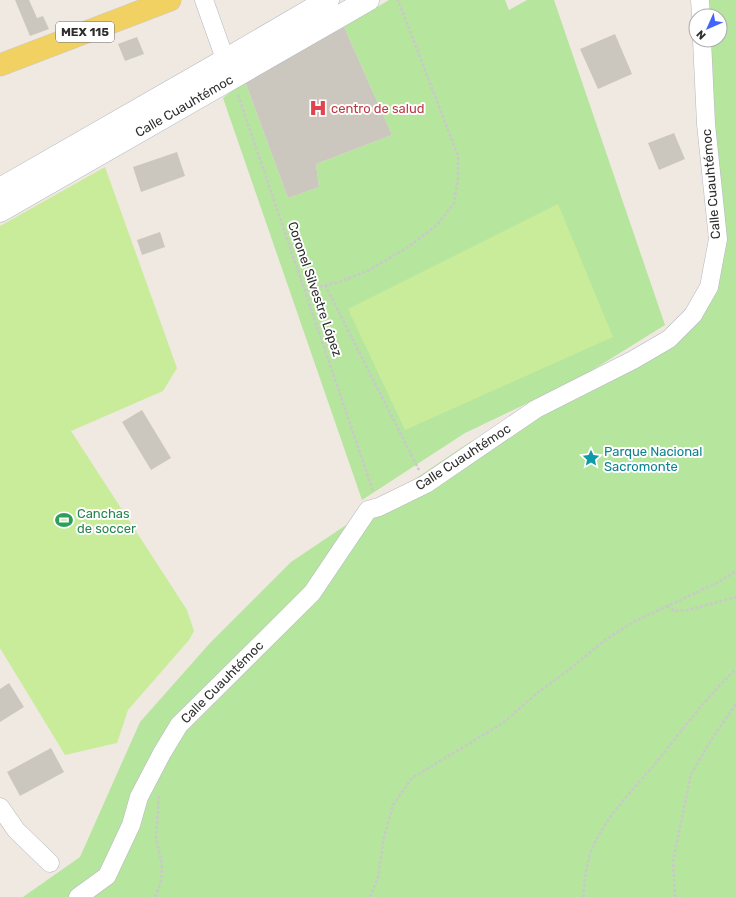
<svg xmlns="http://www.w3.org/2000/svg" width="736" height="897" viewBox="0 0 736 897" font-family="Rubik,sans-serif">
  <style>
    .green { fill: #b6e59e }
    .pitch { fill: #c9ec9a }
    .building { fill: #cbc7bf }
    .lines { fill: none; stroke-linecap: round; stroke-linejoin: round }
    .street-casing { stroke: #b4b7c1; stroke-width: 19 }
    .secondary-casing { stroke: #b4b7c1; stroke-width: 23 }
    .primary-casing { stroke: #c9c9c9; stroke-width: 23 }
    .path { stroke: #c9c9c9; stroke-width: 2.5; stroke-dasharray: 3 2; stroke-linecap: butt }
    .street { stroke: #fff; stroke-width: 18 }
    .secondary { stroke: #fff; stroke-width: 22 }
    .primary { stroke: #f2d163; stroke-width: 22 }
    .labels { text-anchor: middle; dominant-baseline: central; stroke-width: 4; stroke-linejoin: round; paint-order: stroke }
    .shield { fill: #fff; stroke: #6d6d6d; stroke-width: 1 }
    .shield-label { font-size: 12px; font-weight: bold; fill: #2e2e2e }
    .street-label { font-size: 13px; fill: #2e2e2e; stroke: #fff }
    .health-label { font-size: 13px; fill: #be3a42; stroke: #fff; text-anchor: start }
    .culture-label { font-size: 13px; fill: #0d838f; stroke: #fff; text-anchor: start }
    .leisure-label { font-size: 13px; fill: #27864d; stroke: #fff; text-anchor: start }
  </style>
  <rect width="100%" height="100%" fill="#efe9e1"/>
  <path class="green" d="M389 0H505L509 10 527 0H554L665 325 578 379 465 433 362 500 223 98 245 81 288 198 319 187 316 164 392 135 344 27Z
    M699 0H736V897H23L80 857 140 722 210 643 291 562 470 442 598 379 689 315 714 252 701 40H720V16H700Z"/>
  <path class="pitch" d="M105 167 177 368 163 391 71 431 187 610 194 631 189 640 128 710 117 743 65 755 0 648V226Z
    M558 204 613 337 405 430 348 309Z"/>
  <path class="building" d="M15 0H29L37 18 43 16 49 29 30 36Z
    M344 27 392 135 316 164 319 187 288 198 245 81Z
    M615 34 632 74 598 89 580 49Z
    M137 37 144 54 125 61 118 44Z
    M674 133 685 159 659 170 648 143Z
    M177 152 185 176 141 192 133 167Z
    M160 232 165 247 142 255 137 240Z
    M142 410 171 458 151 470 122 422Z
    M9 683 24 707 0 722V689Z
    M51 748 64 772 20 796 7 772Z"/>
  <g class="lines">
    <g class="street-casing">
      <path id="street" d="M204 0 230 73
        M700 0 701 16
        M0 807 16 830 50 863
        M78 897 107 876 131 825 139 797 162 753 179 725 312 593 368 510 379 507 426 484 536 409 633 360 669 339 693 315 709 287 718 239 706 124 702 40"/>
    </g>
    <g class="secondary-casing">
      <path id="secondary" d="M0 189 225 60 328 0
        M0 211 368 0"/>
    </g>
    <g class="primary-casing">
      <path id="primary" d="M0 65 170 0"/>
    </g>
    <path class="path" d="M238 95 373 491
      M325 285 419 470
      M305 290 339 282 369 270 408 247 437 225 454 203 458 178V156L398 0
      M667 606 675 611 688 610 736 597
      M155 897 161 882 162 864 156 838 159 796
      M370 897 378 877 384 837 393 805 412 778 503 723 537 693 570 669 605 640 635 621 717 583 736 571
      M583 897C585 881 586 864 592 849 606 816 632 791 655 764 681 732 705 698 736 669
      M675 897 673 861 691 774 713 737 736 704"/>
    <use href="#street" class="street"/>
    <use href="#secondary" class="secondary"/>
    <use href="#primary" class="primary"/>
  </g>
  <defs>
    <g id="hospital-bare" transform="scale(1.38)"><path d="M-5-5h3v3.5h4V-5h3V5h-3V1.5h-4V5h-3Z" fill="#e0444e" stroke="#fff" stroke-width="2.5" paint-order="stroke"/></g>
    <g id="sight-bare" transform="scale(1.38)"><path d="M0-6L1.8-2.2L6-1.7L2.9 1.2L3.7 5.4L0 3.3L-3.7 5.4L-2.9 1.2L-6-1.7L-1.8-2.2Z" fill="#0f9aa8" stroke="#fff" stroke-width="2.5" paint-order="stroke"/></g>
    <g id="stadium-bare" transform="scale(1.38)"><path d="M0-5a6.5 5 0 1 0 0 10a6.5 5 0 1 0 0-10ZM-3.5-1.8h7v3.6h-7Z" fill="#2e9e5b" stroke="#fff" stroke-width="2.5" paint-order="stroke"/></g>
  </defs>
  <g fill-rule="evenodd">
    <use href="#hospital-bare" x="318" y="108"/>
    <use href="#sight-bare" x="591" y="458"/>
    <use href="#stadium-bare" x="64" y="520"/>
  </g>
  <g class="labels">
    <rect class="shield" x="56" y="22" width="58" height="20" rx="3"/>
    <g class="shield-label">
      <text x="85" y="32">MEX 115</text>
    </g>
    <g class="street-label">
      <text transform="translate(184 106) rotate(-30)">Calle Cuauhtémoc</text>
      <text transform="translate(711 184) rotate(-95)">Calle Cuauhtémoc</text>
      <text transform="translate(315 289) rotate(71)">Coronel Silvestre López</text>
      <text transform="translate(463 457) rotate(-33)">Calle Cuauhtémoc</text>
      <text transform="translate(222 682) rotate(-45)">Calle Cuauhtémoc</text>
    </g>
    <g class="health-label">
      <text x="331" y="108">centro de salud</text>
    </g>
    <g class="culture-label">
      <text x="604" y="451">Parque Nacional<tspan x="604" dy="15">Sacromonte</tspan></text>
    </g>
    <g class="leisure-label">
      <text x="77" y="513">Canchas<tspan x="77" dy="15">de soccer</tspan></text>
    </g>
  </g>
  <g transform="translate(708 28) rotate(225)"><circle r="19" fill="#ffffff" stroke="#ababab"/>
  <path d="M0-3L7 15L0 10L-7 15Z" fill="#4264fb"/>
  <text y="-6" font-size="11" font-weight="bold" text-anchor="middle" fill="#2e2e2e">N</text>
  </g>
</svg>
